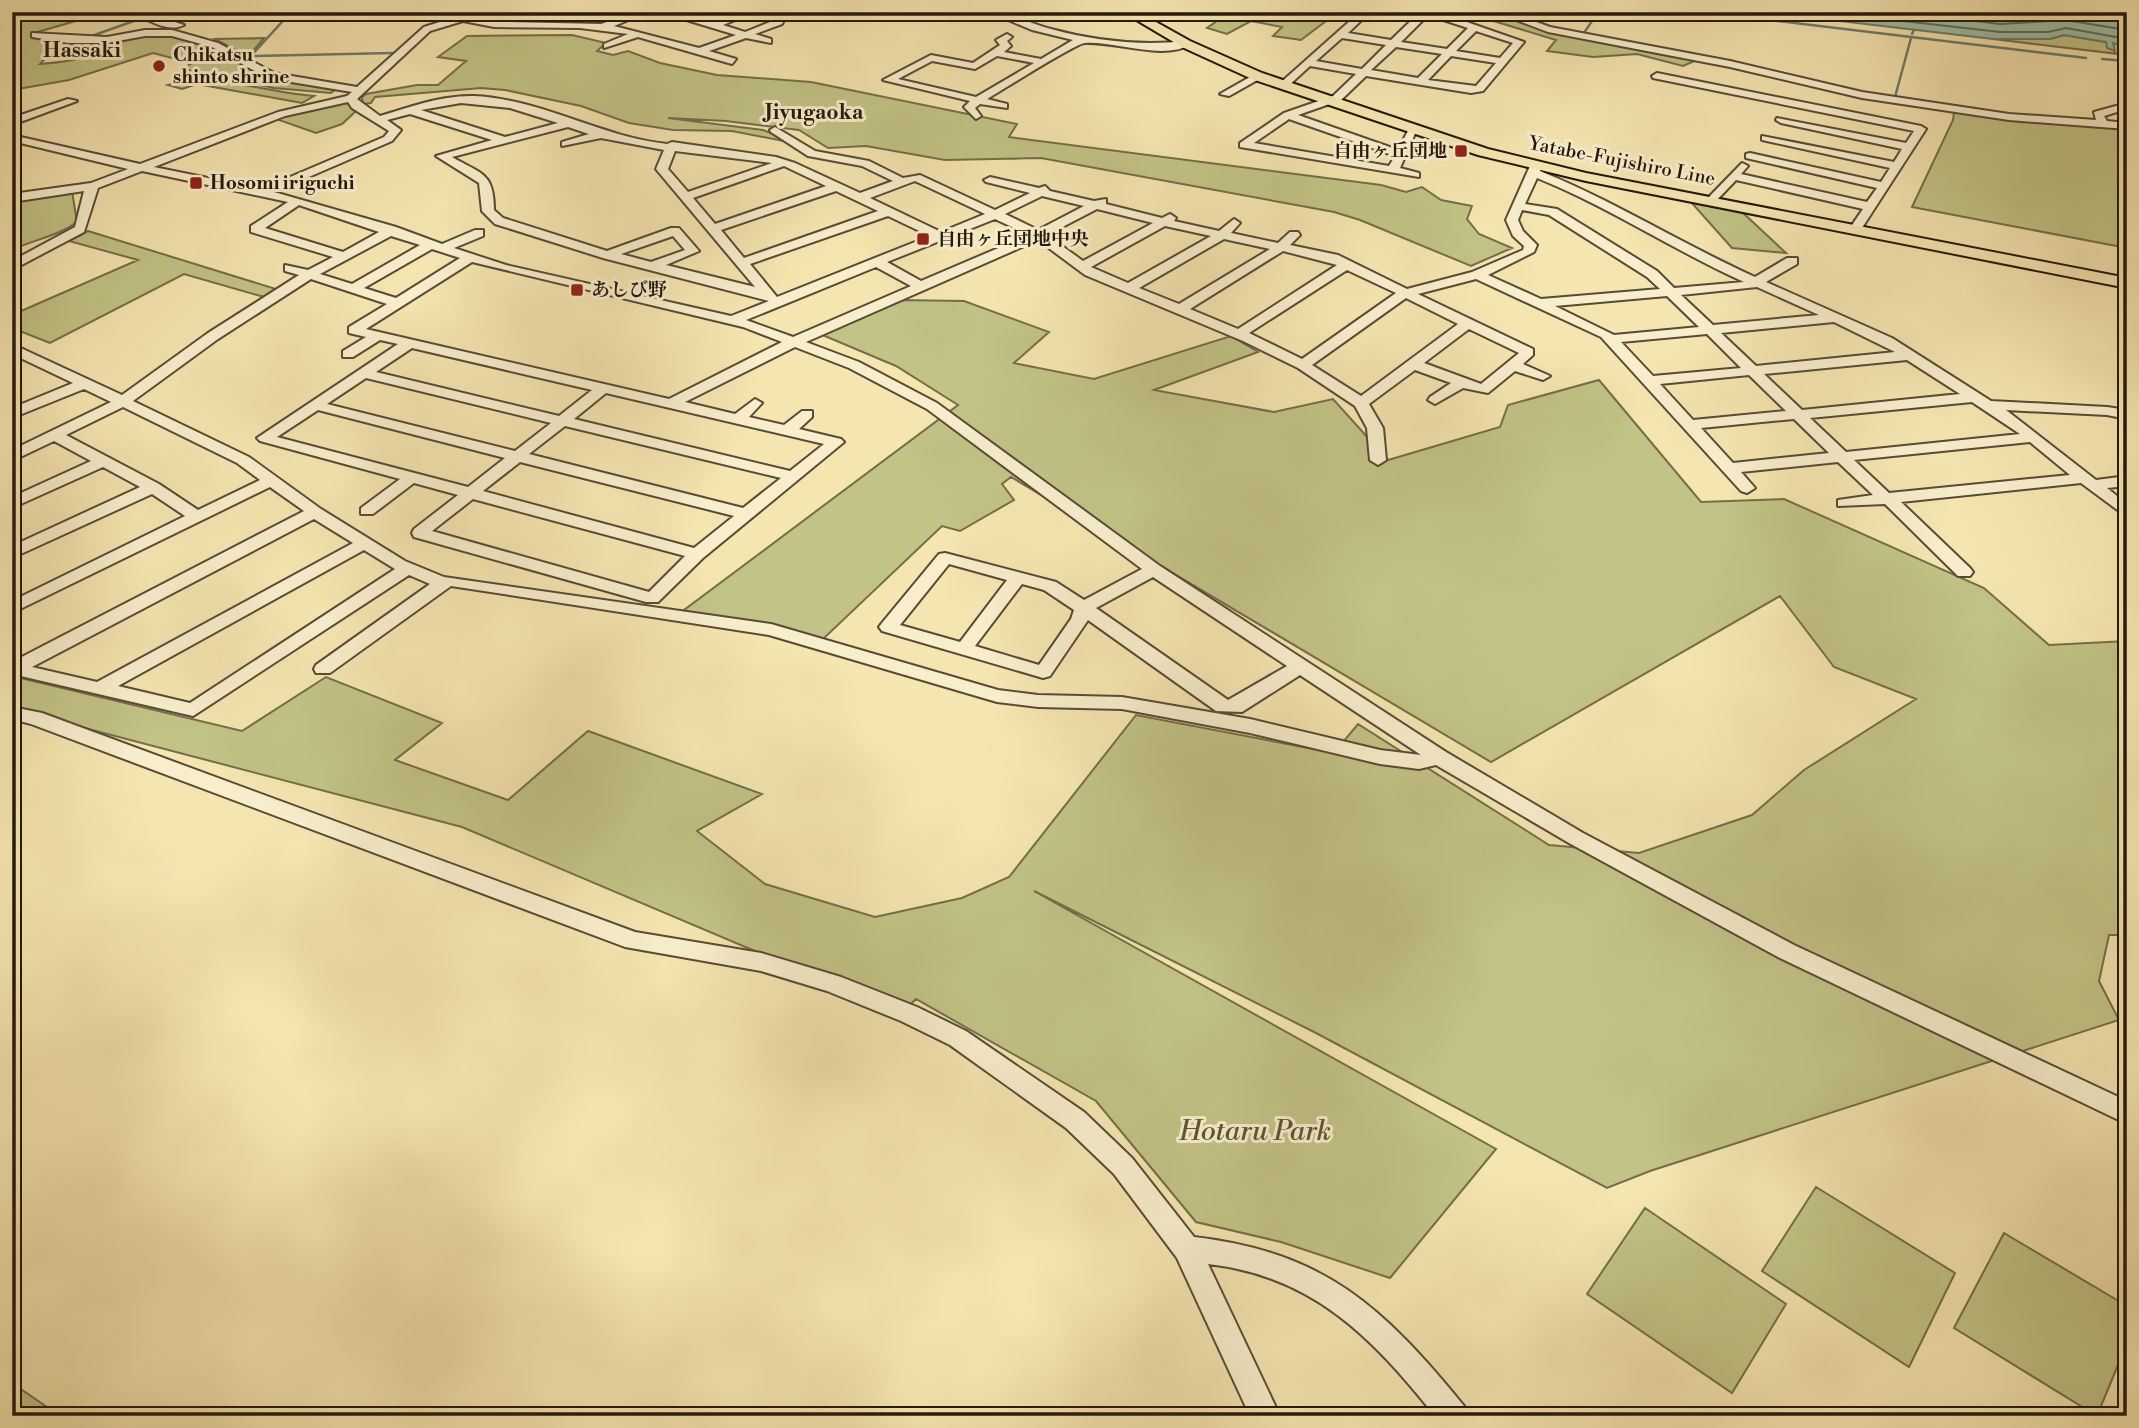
<svg xmlns="http://www.w3.org/2000/svg" width="2139" height="1428" viewBox="0 0 2139 1428" font-family="'Libre Bodoni','Noto Serif JP',serif">
  <style>
    .green { fill: #c2c387; stroke: #736e49; stroke-width: 2 }
    .water { fill: #9dbfa7; stroke: #6d7c69; stroke-width: 2 }
    .lines { fill: none; stroke-linecap: round; stroke-linejoin: round }
    .shore { stroke: #606c59; stroke-width: 2 }
    .stream { stroke: #6d7c69; stroke-width: 2.5 }
    .minor-casing { stroke: #584b34; stroke-width: 4 }
    .major-casing { stroke: #24180b; stroke-width: 4 }
    .minor { fill: #f8eecc; fill-rule: evenodd }
    .major { fill: #f5e5b1; fill-rule: evenodd }
    .poi-dot { fill: #8f2418; stroke: #f8eecc; stroke-width: 2.5 }
    .labels { text-anchor: middle; dominant-baseline: central; stroke-width: 6; stroke-linejoin: round; paint-order: stroke }
    .far-poi-label { font-size: 19px; font-weight: bold; fill: #24180b; stroke: #f8eecc; text-anchor: start }
    .far-street-label { font-size: 19px; fill: #24180b; stroke: #f8eecc }
    .far-quarter-label { font-size: 21px; font-weight: bold; fill: #24180b; stroke: #f8eecc }
    .near-park-label { font-size: 28px; font-style: italic; fill: #5b5436; stroke: #f8eecc }
  </style>
  <rect width="100%" height="100%" fill="#f5e5b1"/>
  <filter id="stains"><feTurbulence type="fractalNoise" baseFrequency=".00286" numOctaves="4"/><feColorMatrix values="0 0 0 0 .2 0 0 0 0 .09 0 0 0 0 .02 0 0 0 .5 -.17"/></filter>
  <radialGradient id="worn" r=".72"><stop offset=".6" stop-color="#630" stop-opacity="0"/><stop offset="1" stop-color="#630" stop-opacity=".3"/></radialGradient>
  <path class="green" d="M12 12H107L34 33 58 38 56 47 40 64C66 62 100 58 119 38L164 33 209 45 264 75 335 90 331 93 274 88 182 69 192 63 153 53 69 80 12 90Z
    M1219 12H1338L1301 40 1273 36 1282 27 1251 21 1227 34 1207 28 1224 16Z
    M1464 12H1494L1544 29 1699 59 1683 66 1637 54 1593 57 1547 51 1556 40Z
    M572 35 606 43 597 51 613 55 628 51 660 63 717 75 811 82 1017 124 1009 137 1381 185 1406 192 1422 187 1441 200 1472 206 1467 219 1479 234 1512 248 1471 266 1360 220 1334 212 1041 158 945 160 866 146 828 148 799 130 726 121 668 118 763 130 799 144 732 131 673 130 629 123 581 106 505 90 481 88 375 97 371 103 363 104 362 97 366 94 417 85H438L466 61 438 57 467 36Z
    M2064 35 2106 42 2114 51 2113 43 2127 46V55L1993 39H2050Z
    M264 38 248 57 215 39Z
    M193 78C233 80 273 93 314 96L302 103 197 84 182 89 168 85Z
    M345 101 356 111 342 124 316 133 276 119Z
    M1954 112 2020 120 2127 127V248L1912 207 1953 120Z
    M72 191 77 222C58 236 35 239 12 250V199Z
    M1691 202 1742 212 1786 253 1732 248Z
    M88 231 276 289 264 297 184 274 50 343 12 328V315L138 260 69 241Z
    M899 300 964 301 1049 332 1014 363 1094 379 1231 336 1258 352 1154 390 1274 412 1333 399 1388 460 1500 427 1508 405 1599 380 1701 502 1784 499 1984 588 2049 645 2127 641V935H2109L2099 981 2119 1020 1650 1171 1607 1188 1316 1033 1034 891 1496 1149 1390 1278 1281 1242 1196 1222 1096 1101 916 999 908 1007 769 957 462 827 12 709V676L242 731 326 677 442 723 395 760 508 800 588 731 762 794 697 831 765 884 875 917 962 898 1009 877 1136 715 1334 753 1358 724 1549 845 1639 853 1752 815 1804 770 1916 699 1834 667 1780 596 1491 762 1011 477 1002 484 1014 500 960 531 942 526 821 641 680 613 958 405 896 366 820 334Z
    M1816 1187 1955 1273 1909 1367 1762 1271Z
    M1645 1208 1786 1304 1732 1393 1587 1294Z
    M2004 1233 2127 1306V1343L2097 1416 1954 1328Z
    M12 1383 60 1416H12Z"/>
  <path class="water" d="M1763 12H2127V46L2113 43 2115 51 2107 48 2106 42 2064 35 2050 39H1993Z"/>
  <g class="lines">
    <path class="shore" d="M1824 12 2000 32H2048L2066 28 2127 39
      M1900 12 2000 24 2065 20 2127 30"/>
    <path class="stream" d="M1707 12 1747 17
      M154 15 193 12
      M1761 19 2086 58
      M1584 33 1598 12
      M1912 34 1914 30
      M86 38 145 17
      M250 56 392 53
      M251 56 291 12
      M2102 59 2127 61
      M1895 97 1911 38"/>
    <g class="minor-casing">
      <path id="minor" d="M144 12 184 25C170 32 154 23 141 17Z
        M471 12H485L473 17 508 22 601 24 635 12H648L614 26 699 48 736 35 660 12C678 12 693 21 711 22 725 23 740 12 755 12L723 25 745 32 775 20 779 12H788L782 24 755 34 771 39V43L746 38 709 51 736 59 732 64 638 37 604 48V44L628 34 580 28 494 27 463 21 430 31 357 99 380 116C410 107 442 95 474 96 541 99 601 137 667 144L672 142 776 157 795 163 860 193 893 181 862 166 808 156 771 132 770 130 775 127 815 151 869 161 903 178 920 175 995 210 1030 193 986 182 984 180 990 177 1039 188 1045 186 1050 191 1094 201 1106 199V204L1162 218 1170 214 1176 218 1174 221 1219 231 1234 219 1240 223 1231 233 1278 243 1290 232H1298L1300 235 1290 245 1338 255 1407 289 1472 272 1523 250 1524 246 1513 236 1506 220 1530 166 1536 163 1542 166 1540 171C1614 201 1682 244 1755 277L1787 258H1797V264L1766 282 1892 338 1991 401 2107 407 2127 410V419L2107 415 2006 410 2096 480 2127 476V486L2107 488 2127 504V517L2081 483 1901 502 1970 568 1973 572 1970 576H1958L1885 504 1838 506V500L1873 495 1838 462 1741 472 1755 488 1747 493 1741 491 1601 337 1476 279 1418 294 1533 349V355L1523 364 1550 376 1543 380 1515 371 1488 393 1463 388 1435 404 1428 400 1430 397 1451 383 1415 370 1369 404 1383 428 1386 460 1378 465 1370 460 1367 428 1355 406 1298 368 1243 341 1085 275 1038 240 806 342 859 362 937 403 1160 566 1446 752 1583 833 1794 945 2127 1101V1124L1778 957 1569 843 1436 765 1419 769 1380 764 1250 733 1122 709 1038 707 997 702 769 635 451 586 330 673H316L314 669 316 665 430 584 409 575 193 716 12 674V662L304 511 270 487 12 613V601L185 516 152 494 12 558V546L140 487 103 467 12 508V497L91 461 54 441 12 461V450L111 402 84 389 12 418V408L73 383 12 354V344L122 395 208 333 299 275 285 271V265L308 270 333 257 251 232V226L288 202 142 171 98 188 84 232 12 270V261L75 227 84 191 12 202V194L91 183 128 169 12 141V135L140 164 278 112 347 96 352 92 267 78 212 47 172 36H145L107 43H68L32 37V33L107 37 145 30H172L218 43 274 73 357 87 424 27ZM348 102 352 108 389 131 384 137 262 189 154 167 285 116ZM461 103 510 108 558 123 505 137 421 110ZM410 114 492 140 436 156 479 183 482 211 495 224 603 258 769 301 731 316 506 265 454 248 483 236V230H475L442 244 396 227 274 192 392 141 401 130 387 120ZM568 127 589 134 562 142V146L601 138 664 150 656 169 755 287 666 265 699 251 679 228H671L607 251 503 218 494 210C494 172 481 174 452 157ZM675 151 772 163 688 192 668 169ZM784 166 826 186 715 224 693 198ZM1537 178C1609 207 1673 250 1744 282L1674 288 1657 271 1557 209 1525 204ZM915 181 985 214 941 232 870 198ZM836 191 878 211 744 258 721 230ZM1042 196 1084 206 1038 230 1005 214ZM299 205 379 232 343 252 265 228ZM1097 209 1153 223 1083 261 1047 235ZM1522 210 1549 215 1647 277 1660 289 1541 299 1488 275 1534 252 1537 245 1523 231 1518 220ZM888 216 930 236 777 297 750 264ZM995 219 1029 235 921 281 887 262ZM1165 226 1211 236 1128 283 1091 267ZM391 236 420 245 352 284 320 274ZM673 236 685 250 651 262 621 254ZM1224 239 1270 249 1179 304 1139 288ZM432 249 460 258 396 298 364 288ZM1283 251 1337 265 1238 329 1190 309ZM472 262 743 327 782 342 669 399 366 329ZM876 267 911 286 793 337 746 320ZM1347 270 1396 293 1302 359 1249 333ZM311 279 387 304 349 327V333L366 337 343 351V357H353L380 340 398 344 257 438 260 441 400 479 361 508V514H373L414 483 458 495 414 529 412 533 414 537 646 602H658L703 558 844 442 841 439 799 429 812 417V411H802L784 425 749 417 762 403 755 399 735 414 685 402 795 347 849 368 927 409 1142 569 1084 600 1056 582 945 553 939 554 882 623 879 627 882 631 1043 678 1050 676 1088 620 1216 711 1242 712 1300 675 1421 755 1380 750 1250 719 1122 697 1038 695 998 690 771 624 444 577 405 561 321 509 249 457 133 401 218 339ZM1757 287 1819 315 1713 325 1681 295ZM1667 296 1699 327 1614 335 1555 306ZM1406 298 1458 324 1361 396 1312 365ZM1834 322 1895 352 1756 366 1721 333ZM1469 329 1519 353 1481 384 1424 363ZM1707 334 1741 368 1653 376 1621 342ZM412 348 592 390 559 416 376 372ZM1907 360 1960 394 1802 410 1764 374ZM1749 375 1786 411 1693 420 1660 384ZM366 378 551 423 515 451 327 404ZM606 393 824 444 790 471 574 419ZM1972 402 2020 434 1846 452 1810 418ZM123 407 237 463 260 480 198 510 159 484 66 435ZM318 410 505 458 468 487 277 437ZM1794 419 1829 453 1733 463 1701 428ZM565 426 781 478 743 508 529 454ZM2030 442 2070 475 1889 493 1854 460ZM520 462 734 516 694 548 483 491ZM473 499 685 556 649 592 432 531ZM314 519 353 543 97 682 32 667ZM364 550 395 569 190 703 118 686ZM949 564 1007 580 960 642 900 625ZM1153 577 1287 666 1228 700 1096 608ZM1022 584 1044 590 1074 610 1071 619 1039 665 975 646Z
        M989 12C1010 12 1031 24 1051 29 1095 41 1140 46 1186 41L1191 44C1164 61 1114 41 1085 43 1076 43 1001 91 987 99L1007 104V108L980 104 975 108 981 116 976 119 964 107 970 101 883 80 931 55 973 63 1000 45 996 40 1007 34 1012 37 1007 41 1011 46 1004 52 1041 59 1073 40 1032 30ZM997 56 1034 63 976 97 898 79 932 61 975 69Z
        M1360 12H1370L1348 33 1391 40 1420 12H1438L1524 42 1483 91 1471 93 1366 76 1341 100 1298 115 1398 150 1409 129H1417L1400 168 1419 173V177L1240 147V143L1284 113 1333 96 1356 74 1310 66 1287 87 1278 85ZM1428 15 1468 28 1447 49 1401 42ZM1476 31 1513 43 1500 58 1456 51ZM1342 38 1386 45 1362 69 1316 61ZM1396 47 1442 54 1418 78 1371 70ZM1451 56 1496 63 1476 86 1428 80ZM1289 119 1395 156 1389 166 1254 143Z
        M1495 12H1509L1550 27 1730 61 1862 92 2009 114 2096 120 2094 112 2127 103V109L2104 116 2107 121 2127 123V129L2009 120 1862 98 1730 67 1548 32Z
        M1257 73 1262 76 1261 78 1229 96 1220 94Z
        M1657 73 1921 126 1926 129 1860 231 1850 228 1863 209 1736 180 1713 204 1709 203V197L1742 163 1748 166 1741 174 1867 202 1877 188 1746 158V154L1750 153 1881 182 1890 168 1762 140V136L1894 162 1902 149 1781 123 1776 120 1777 118 1906 143 1914 131 1653 78 1652 76Z
        M68 99 77 101 12 125V118Z
        M12 707 42 713 635 932 761 953 841 977 917 1007 966 1031 1084 1112 1132 1158 1194 1237C1325 1252 1384 1308 1464 1406L1469 1416H1435C1372 1337 1313 1276 1208 1264L1280 1416H1250L1177 1258 1114 1174 1066 1128 950 1045 901 1021 827 991 761 971 625 947 31 724 12 719Z"/>
    </g>
    <g class="major-casing">
      <path id="major" d="M1123 12H1138L1190 41 1262 73 1488 149 1586 173 2127 278V288L1586 181 1478 155 1252 79 1182 47Z"/>
    </g>
    <use href="#minor" class="minor"/>
    <use href="#major" class="major"/>
  </g>
  <g class="poi-dot">
    <circle cx="159" cy="66" r="7"/>
    <rect x="1454" y="144" width="14" height="14" rx="3.5"/>
    <rect x="189" y="176" width="14" height="14" rx="3.5"/>
    <rect x="916" y="232" width="14" height="14" rx="3.5"/>
    <rect x="570" y="283" width="14" height="14" rx="3.5"/>
  </g>
  <g class="labels">
    <g class="far-poi-label">
      <text x="173" y="55">Chikatsu<tspan x="173" dy="22">shinto shrine</tspan></text>
      <text x="1447" y="151" text-anchor="end">自由ヶ丘団地</text>
      <text x="210" y="183">Hosomi iriguchi</text>
      <text x="937" y="239">自由ヶ丘団地中央</text>
      <text x="591" y="290">あしび野</text>
    </g>
    <g class="far-street-label">
      <text transform="translate(1622 161) rotate(11)">Yatabe-Fujishiro Line</text>
    </g>
    <g class="far-quarter-label">
      <text x="82" y="51">Hassaki</text>
      <text x="814" y="113">Jiyugaoka</text>
    </g>
    <g class="near-park-label">
      <text x="1255" y="1131">Hotaru Park</text>
    </g>
  </g>
  <rect width="2139" height="1428" fill="none" stroke="#f5e5b1" stroke-width="42"/>
  <rect x="14" y="14" width="2111" height="1400" fill="none" stroke="#24180b" stroke-width="3.5"/>
  <rect x="21" y="21" width="2097" height="1386" fill="none" stroke="#24180b" stroke-width="2"/>
  <rect width="100%" height="100%" filter="url(#stains)"/>
  <rect width="100%" height="100%" fill="url(#worn)"/>
</svg>
